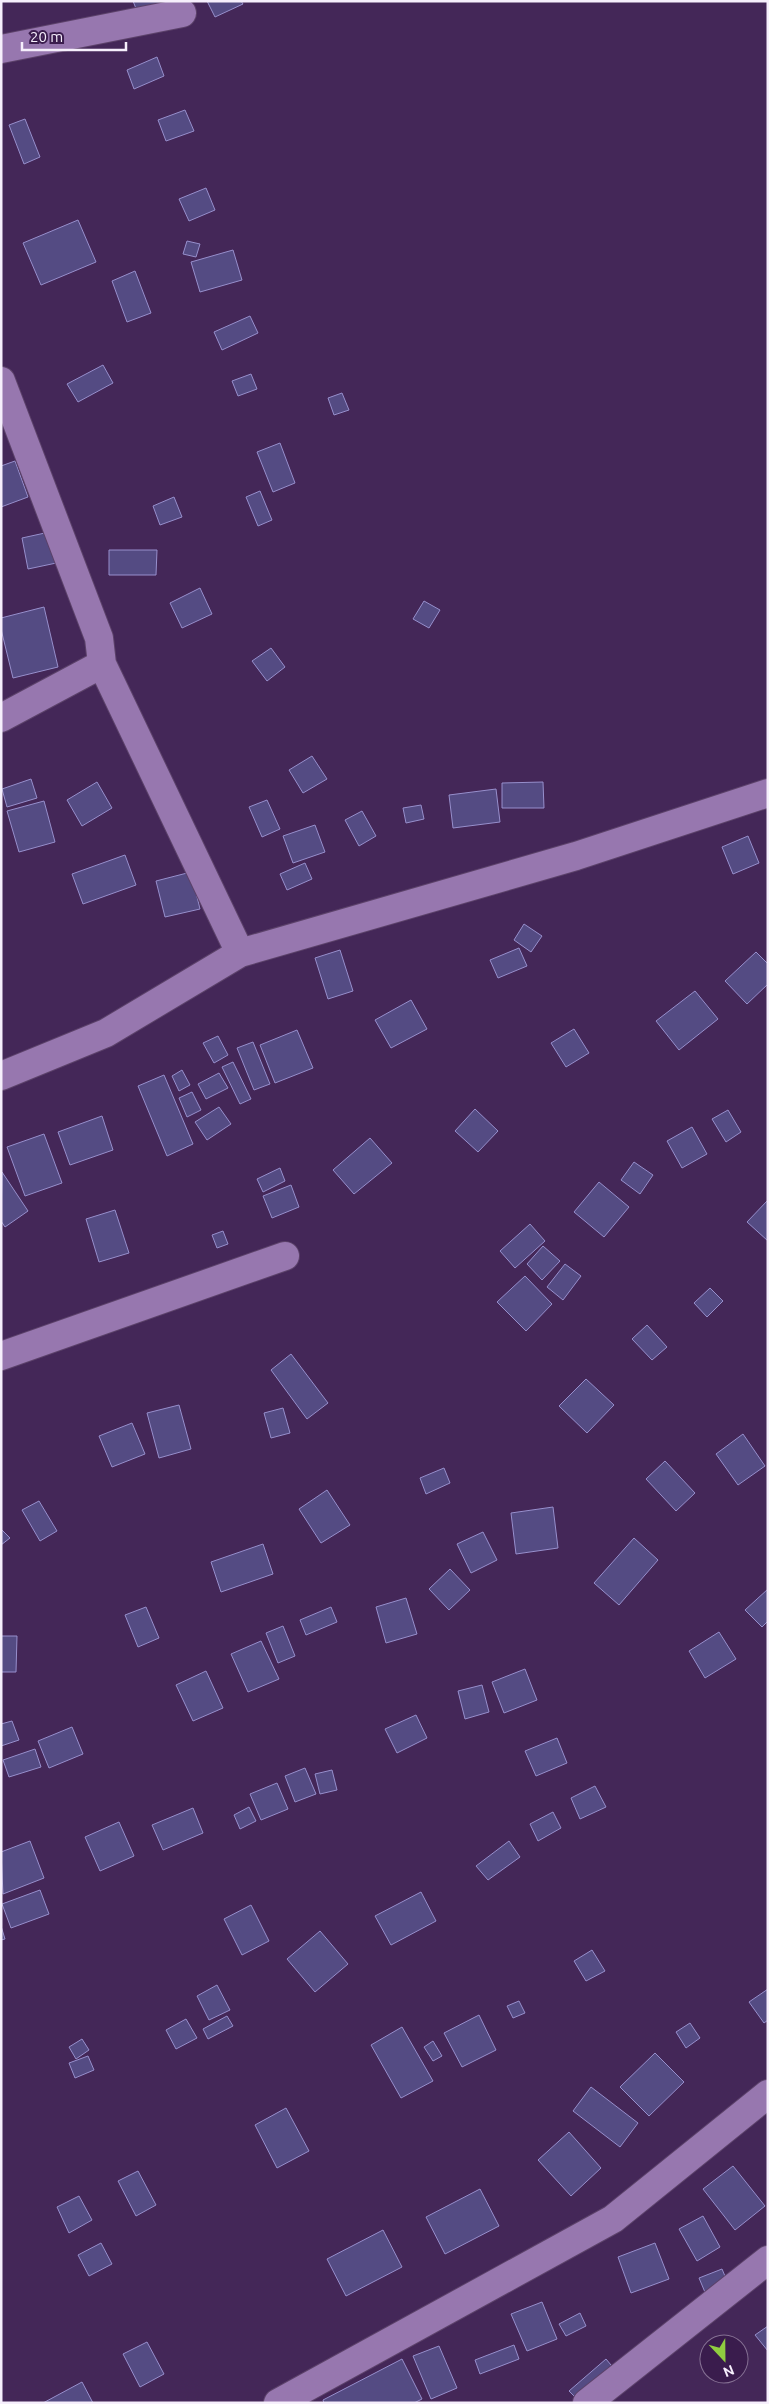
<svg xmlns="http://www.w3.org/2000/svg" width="769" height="2404" viewBox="0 0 769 2404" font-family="Ubuntu,sans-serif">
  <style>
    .building { fill: #544b83; stroke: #978fcc }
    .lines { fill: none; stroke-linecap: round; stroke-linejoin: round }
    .street-casing { stroke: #5c426a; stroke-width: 30 }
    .street { stroke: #9777af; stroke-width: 28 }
  </style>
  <rect width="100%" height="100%" fill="#442758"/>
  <path class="building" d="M133 1H161L163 7 139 16Z
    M207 1H241L243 4 215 17Z
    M157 57 164 76 134 89 127 70Z
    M185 110 194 131 166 141 158 120Z
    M25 119 40 157 24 164 9 125Z
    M206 188 215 210 189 221 179 199Z
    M78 220 96 262 41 285 23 243Z
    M187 241 200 244 196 257 183 254Z
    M233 250 242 280 200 292 191 262Z
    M135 271 151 313 127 322 112 281Z
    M250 316 258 333 222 350 214 332Z
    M103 365 113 383 78 402 67 384Z
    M251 374 257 389 238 396 232 381Z
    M342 393 349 410 334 415 328 398Z
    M280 443 295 483 273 492 257 452Z
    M15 461 28 497 1 507V466Z
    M260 491 272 520 258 526 246 497Z
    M174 497 182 517 160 525 153 506Z
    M54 531 61 562 28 569 22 538Z
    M109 550H157L156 575H109Z
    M200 588 212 614 182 628 170 603Z
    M424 601 440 610 429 628 413 619Z
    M44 607 58 667 13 678 1 629V618Z
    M271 648 285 667 267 681 252 661Z
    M312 756 327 779 303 793 289 770Z
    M31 779 37 798 7 807 2 789Z
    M97 782 112 808 82 826 67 800Z
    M543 782 544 808H502V783Z
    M496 789 500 822 453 828 449 795Z
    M267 800 280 829 262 837 249 807Z
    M44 801 55 842 19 852 7 811Z
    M421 805 424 819 406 823 403 808Z
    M362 811 376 836 359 846 345 820Z
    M315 825 325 852 293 863 283 836Z
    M748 836 759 863 733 874 722 847Z
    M125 855 136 885 83 904 72 874Z
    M305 863 312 879 287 890 280 874Z
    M191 872 200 909 165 917 156 881Z
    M524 924 542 936 531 952 514 940Z
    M519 948 527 966 498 978 490 960Z
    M340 950 353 991 328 999 315 958Z
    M756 952 768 964V984L747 1004 725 981Z
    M695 991 718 1019 679 1050 656 1021Z
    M411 1000 427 1029 391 1048 375 1020Z
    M574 1029 589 1053 566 1067 551 1043Z
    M297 1030 313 1068 275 1083 260 1045Z
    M218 1036 228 1055 214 1063 203 1043Z
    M253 1042 270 1084 254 1090 237 1048Z
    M233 1062 251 1099 240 1104 222 1067Z
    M182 1070 190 1085 179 1091 172 1076Z
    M219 1073 228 1088 206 1099 198 1084Z
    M164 1075 193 1144 167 1156 138 1086Z
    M192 1092 201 1110 187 1117 179 1098Z
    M219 1107 231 1124 207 1140 195 1122Z
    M475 1109 498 1131 478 1152 455 1131Z
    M728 1110 741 1132 726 1142 712 1119Z
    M102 1116 113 1150 70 1165 58 1132Z
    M692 1127 707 1154 682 1168 667 1141Z
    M44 1134 62 1183 25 1196 7 1147Z
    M370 1138 392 1163 354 1194 333 1170Z
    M634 1162 653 1175 640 1194 621 1180Z
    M280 1168 285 1181 263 1192 257 1179Z
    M2 1172 28 1211 5 1227 1 1221Z
    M599 1182 629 1207 604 1237 574 1212Z
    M291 1185 299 1207 272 1218 263 1196Z
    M768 1200V1241L747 1222Z
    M115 1210 129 1253 99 1262 86 1219Z
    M530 1224 545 1241 515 1268 500 1251Z
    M223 1231 228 1244 217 1248 212 1235Z
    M543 1246 560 1261 542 1280 527 1264Z
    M565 1264 581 1276 563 1300 547 1287Z
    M525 1276 552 1304 526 1331 497 1302Z
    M710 1288 723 1301 707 1317 694 1303Z
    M647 1325 667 1347 652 1360 632 1339Z
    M291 1354 328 1403 307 1419 271 1370Z
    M586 1379 614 1405 587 1433 559 1406Z
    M179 1405 191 1449 159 1458 147 1413Z
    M283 1408 290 1433 271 1438 264 1413Z
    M132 1423 145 1454 112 1467 99 1436Z
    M743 1434 765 1466 738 1485 716 1454Z
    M665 1461 695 1493 676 1511 646 1479Z
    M444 1468 450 1483 426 1494 420 1478Z
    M327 1490 350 1525 321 1543 299 1509Z
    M39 1501 57 1531 40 1541 22 1510Z
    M553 1507 558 1548 516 1554 511 1513Z
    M2 1530 10 1538 1 1545V1531Z
    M483 1532 497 1560 471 1573 457 1544Z
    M634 1538 658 1560 619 1605 594 1583Z
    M263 1544 273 1574 221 1592 211 1562Z
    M450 1569 470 1590 449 1610 429 1589Z
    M768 1589V1621L762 1627 745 1610Z
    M406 1598 417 1634 386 1643 376 1607Z
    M146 1607 159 1638 138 1647 125 1615Z
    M331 1607 337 1622 306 1635 300 1620Z
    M283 1626 295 1656 278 1663 266 1633Z
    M719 1632 736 1659 705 1678 689 1651Z
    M1 1636H17L16 1672H1Z
    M261 1641 279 1679 248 1692 231 1654Z
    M525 1669 537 1700 504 1713 492 1682Z
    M206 1671 223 1708 193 1721 176 1685Z
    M482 1685 489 1712 465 1719 458 1691Z
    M416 1715 427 1738 397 1753 385 1729Z
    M12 1721 19 1740 1 1746V1724Z
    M72 1727 83 1754 49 1768 38 1741Z
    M557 1738 567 1763 536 1776 525 1751Z
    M35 1749 41 1767 9 1777 3 1760Z
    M305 1768 316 1794 295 1802 285 1776Z
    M332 1770 337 1790 320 1794 315 1774Z
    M277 1783 288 1809 261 1820 250 1794Z
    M595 1786 606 1807 580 1819 571 1798Z
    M249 1807 256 1821 240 1829 234 1815Z
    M193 1808 203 1833 163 1850 152 1825Z
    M553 1812 561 1828 538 1841 530 1824Z
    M119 1822 134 1856 100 1871 85 1837Z
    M30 1841 44 1878 3 1894 1 1852Z
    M509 1841 520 1857 488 1880 476 1866Z
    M40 1890 49 1914 11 1928 2 1904Z
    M421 1892 436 1921 391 1945 375 1916Z
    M251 1905 269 1941 242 1955 224 1919Z
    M1 1926 5 1939 1 1940Z
    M320 1931 348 1964 315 1992 287 1959Z
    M592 1950 605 1971 586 1981 574 1961Z
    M217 1985 230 2010 209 2020 197 1996Z
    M768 1989V2020L764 2023 749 2002Z
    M519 2001 525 2013 513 2018 507 2006Z
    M479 2015 496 2050 462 2067 444 2033Z
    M227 2016 233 2026 208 2039 203 2029Z
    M186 2019 197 2038 176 2049 166 2030Z
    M690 2023 700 2038 686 2048 676 2032Z
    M402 2027 433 2081 401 2098 371 2045Z
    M82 2039 89 2050 76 2059 69 2047Z
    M433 2041 442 2056 433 2061 424 2047Z
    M655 2053 684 2082 649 2116 620 2087Z
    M88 2056 94 2070 75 2078 69 2063Z
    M591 2087 638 2123 620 2147 573 2111Z
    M286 2108 309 2151 277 2168 255 2125Z
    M569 2132 601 2168 571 2196 538 2160Z
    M733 2166 765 2206 735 2230 703 2189Z
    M138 2171 156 2205 136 2216 118 2181Z
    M480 2189 499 2226 445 2254 426 2217Z
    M79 2196 92 2220 69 2233 57 2207Z
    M703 2216 720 2247 697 2261 679 2229Z
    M383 2230 402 2267 346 2296 327 2259Z
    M101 2243 112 2264 89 2276 78 2255Z
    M655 2243 669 2279 631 2293 618 2257Z
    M722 2269 730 2288 707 2297 699 2278Z
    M542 2302 557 2339 527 2351 511 2314Z
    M580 2313 586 2326 566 2336 559 2324Z
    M768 2326V2351L755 2335Z
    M147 2342 164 2374 140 2387 123 2354Z
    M514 2345 519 2359 480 2374 475 2360Z
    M439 2346 457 2388 431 2399 413 2356Z
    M402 2359 422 2399 414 2403H324L323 2400Z
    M606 2359 616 2371 580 2402 569 2391Z
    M82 2382 93 2403H43Z"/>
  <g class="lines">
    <g class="street-casing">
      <path id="street" d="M1 49 182 13
        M1 381 99 638 102 664 1 718
        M102 664 240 953
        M1 1076 106 1033 240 953 576 856 768 793
        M1 1356 285 1256
        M278 2403 613 2219 768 2094
        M587 2403 768 2260"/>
    </g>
    <use href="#street" class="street"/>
  </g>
  <rect width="769" height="2404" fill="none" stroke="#f6effc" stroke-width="5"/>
  <g transform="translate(724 2359) rotate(158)"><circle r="24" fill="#3a1c4d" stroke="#857093"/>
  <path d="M0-4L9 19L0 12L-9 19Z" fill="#90cd40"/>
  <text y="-8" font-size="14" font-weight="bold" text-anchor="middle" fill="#f6effc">N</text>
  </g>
  <path d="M22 42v8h104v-8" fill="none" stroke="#f6effc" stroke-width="2.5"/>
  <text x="30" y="42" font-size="15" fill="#f6effc" stroke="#3a1c4d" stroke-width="4" paint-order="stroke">20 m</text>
</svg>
